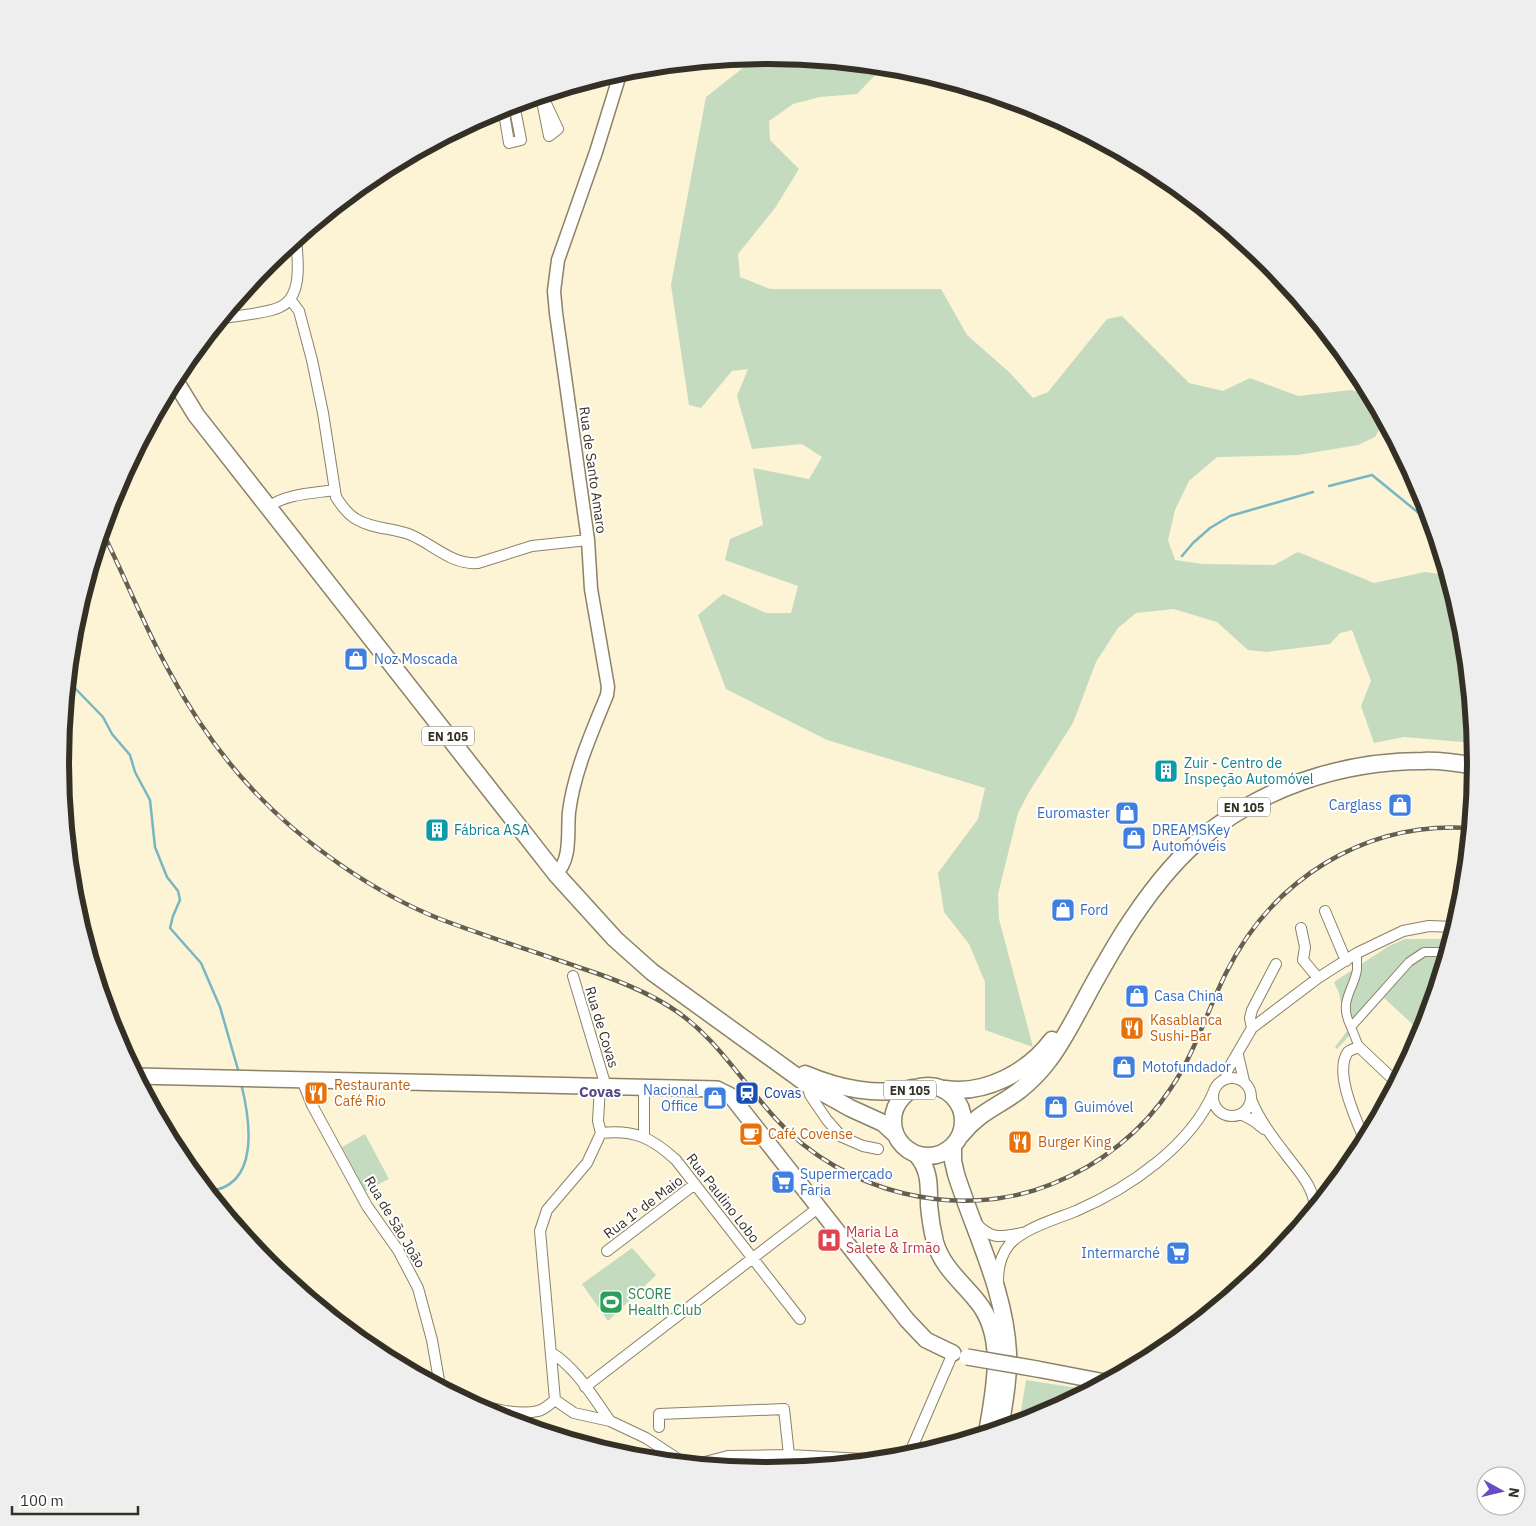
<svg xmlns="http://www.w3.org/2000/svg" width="1536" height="1526" viewBox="0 0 1536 1526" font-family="'IBM Plex Sans',sans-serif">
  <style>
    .green { fill: #c4dbc0 }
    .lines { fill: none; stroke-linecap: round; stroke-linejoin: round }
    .stream { stroke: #77b6c3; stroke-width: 2.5 }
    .pedestrian-casing { stroke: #8b8267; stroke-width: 10 }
    .minor-casing { stroke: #8b8267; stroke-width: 12 }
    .tertiary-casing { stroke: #8b8267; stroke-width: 15 }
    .secondary-casing { stroke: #8b8267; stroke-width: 18 }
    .primary-casing { stroke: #8b8267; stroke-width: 19 }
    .pedestrian { stroke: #fff; stroke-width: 8 }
    .minor { stroke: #fff; stroke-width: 10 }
    .tertiary { stroke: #fff; stroke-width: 12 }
    .secondary { stroke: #fff; stroke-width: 15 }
    .primary { stroke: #fff; stroke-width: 16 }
    .rail-casing { stroke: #645f4f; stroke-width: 4.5 }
    .rail { stroke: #fff; stroke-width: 2.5; stroke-dasharray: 8; stroke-linecap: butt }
    .secondary-bridge-casing { stroke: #8b8267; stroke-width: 18; stroke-linecap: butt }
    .secondary-bridge { stroke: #fff; stroke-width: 15 }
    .labels { text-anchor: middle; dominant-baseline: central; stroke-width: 4; stroke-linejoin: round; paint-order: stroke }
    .shield { fill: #fff; stroke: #716e66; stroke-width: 1 }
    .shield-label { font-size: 12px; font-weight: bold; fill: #343025 }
    .street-label { font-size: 14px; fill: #343025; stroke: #fff }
    .shop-label { font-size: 14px; fill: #366cbe; stroke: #fff; text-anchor: start }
    .culture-label { font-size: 14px; fill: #0d838f; stroke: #fff; text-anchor: start }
    .food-label { font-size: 14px; fill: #c56008; stroke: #fff; text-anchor: start }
    .transit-label { font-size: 14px; fill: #164399; stroke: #fff; text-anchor: start }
    .health-label { font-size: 14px; fill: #be3a42; stroke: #fff; text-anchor: start }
    .leisure-label { font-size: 14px; fill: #27864d; stroke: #fff; text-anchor: start }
    .neighbourhood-label { font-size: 15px; font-weight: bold; fill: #534987; stroke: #fff }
    .rim { fill: none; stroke: #343025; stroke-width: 6 }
  </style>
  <rect width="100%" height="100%" fill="#fdf3d5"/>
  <path class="green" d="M768 55 884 66 857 94 820 97 793 104 769 121 770 140 799 169 775 208 738 254 740 277 770 289H941L967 335 1009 372 1033 398 1048 392 1107 319 1122 316 1189 383 1223 391 1250 378 1298 396 1351 390 1371 396 1384 421 1375 437 1358 445 1298 455 1217 457 1189 481 1175 510 1168 540 1175 560 1203 564 1274 565 1298 552 1374 583 1425 572 1447 575 1462 625 1474 743 1404 737 1374 743 1361 706 1371 681 1352 630 1340 633 1330 644 1267 652 1248 650 1217 622 1174 609 1136 613 1118 628 1096 662 1073 723 1029 792 1018 813 998 894 999 919 1033 1047 985 1030V982L969 944 944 912 938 873 978 819 985 788 827 740 726 689 698 615 723 594 766 613H791L798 586 725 560 730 539 763 525 753 468 809 479 822 457 802 444 752 449 737 396 748 369 732 371 701 408 689 405 671 285 706 97 758 56Z
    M1405 939H1451L1422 1033 1384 998 1337 1049 1335 1047 1347 1031 1339 993 1334 982 1389 946Z
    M365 1134 389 1179 365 1191 342 1147Z
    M632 1248 656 1275 608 1321 582 1284Z
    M1026 1380 1090 1390 1039 1417 1019 1423Z"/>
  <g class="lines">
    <path class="stream" d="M1329 486 1372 475 1431 523
      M1182 556 1193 543 1210 528 1230 516 1313 492
      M68 681 103 717 112 734 130 755 135 772 150 800 155 847 167 877 178 891 180 900 173 916 170 928 201 963 220 1007 239 1073
      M208 1191C261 1187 250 1119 241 1083"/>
    <g class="pedestrian-casing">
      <path id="pedestrian" d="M1351 1027C1338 1001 1353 992 1357 970 1357 964 1357 959 1357 953
        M1359 1047 1351 1027 1409 962 1424 952H1447"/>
    </g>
    <g class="minor-casing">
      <path id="minor" d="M541 96 549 136 558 129 542 95
        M503 107 509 143 521 140 514 104
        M290 299 299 311 312 360 323 413 336 497C341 505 347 514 356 519 372 529 394 528 411 535 434 545 452 565 478 563L532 546 588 540
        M222 318C236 316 269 313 280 307 303 297 298 260 296 239
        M269 507C284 494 315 493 334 490
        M1325 911 1346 961
        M1301 928 1305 947 1303 960 1318 978
        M573 976 604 1080V1087
        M1252 1028 1250 1018 1252 1010 1276 964
        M1238 1055 1244 1081
        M1213 1097a19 19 0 1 1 38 0a19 19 0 1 1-38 0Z
        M1226 1078 1227 1071 1252 1028 1318 978 1357 953 1403 931 1429 926 1455 927
        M302 1080 312 1105 367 1206 398 1250 418 1288 432 1340 440 1386
        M807 1084 810 1095 827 1120 842 1137 863 1146 878 1149
        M600 1087 598 1121 601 1133
        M644 1088V1136
        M1251 1099C1259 1120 1273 1138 1287 1156 1299 1172 1313 1186 1315 1207
        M1241 1114 1254 1121 1264 1129
        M1361 1130 1373 1125
        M601 1133C634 1129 652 1138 676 1160L800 1319
        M1365 1141C1357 1121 1333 1072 1348 1052 1350 1050 1356 1048 1359 1047L1396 1082
        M976 1223C991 1240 1001 1237 1022 1233
        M607 1251 695 1184
        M998 1281C998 1269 1001 1255 1009 1245 1022 1229 1056 1219 1076 1211 1129 1188 1191 1146 1214 1091
        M1169 1345 1182 1335
        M552 1353C577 1369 593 1397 610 1421
        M585 1387 818 1208
        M555 1400 540 1231 547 1210 587 1163 601 1133
        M555 1400 574 1413 610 1421 646 1438 684 1463
        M470 1403C489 1408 519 1416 538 1411 544 1410 550 1404 555 1400
        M659 1427V1414L784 1409 789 1455
        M908 1457 953 1353
        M697 1464 728 1456 789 1455 882 1460"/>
    </g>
    <g class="tertiary-casing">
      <path id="tertiary" d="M556 874C572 859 567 832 569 812 574 772 592 732 607 695L608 687 591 589 588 540 556 313 554 291 558 260 596 152 621 71"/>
    </g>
    <g class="secondary-casing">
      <path id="secondary" d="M136 1076 717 1089 731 1096 907 1320 926 1340 953 1353
        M1037 1369 1105 1382"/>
    </g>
    <g class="primary-casing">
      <path id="primary" d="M174 379 196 415 556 874 615 939 652 972 807 1084 850 1108 883 1123 895 1134
        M805 1074C838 1088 878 1097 913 1088
        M893 1121a35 35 0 1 1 70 0a35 35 0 1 1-70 0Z
        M945 1089C985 1095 1028 1072 1052 1040
        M961 1135C980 1111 998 1107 1020 1090 1031 1081 1041 1071 1049 1060 1062 1043 1072 1023 1082 1005 1095 980 1109 956 1123 933 1144 900 1168 867 1197 842 1259 788 1341 761 1423 761 1441 760 1458 763 1476 766
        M953 1146V1161L956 1174C975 1234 1005 1290 1008 1353 1009 1378 1004 1404 1000 1429
        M917 1155C930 1170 929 1186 929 1205 930 1217 932 1230 935 1242 942 1267 962 1282 977 1301 1007 1337 994 1391 987 1433"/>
    </g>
    <use href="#pedestrian" class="pedestrian"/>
    <use href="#minor" class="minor"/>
    <use href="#tertiary" class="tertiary"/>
    <use href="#secondary" class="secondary"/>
    <use href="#primary" class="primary"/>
    <g class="rail-casing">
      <path id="rail" d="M102 531C125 577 144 626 169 671 192 714 220 755 253 790 301 842 374 893 440 919 485 936 532 951 578 967 609 977 642 989 670 1007 715 1035 741 1081 776 1119 843 1193 959 1222 1052 1184 1100 1165 1143 1131 1171 1088 1195 1053 1207 1011 1226 973 1272 880 1364 821 1470 828"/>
    </g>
    <use href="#rail" class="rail"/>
    <g class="secondary-bridge-casing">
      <path id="secondary-bridge" d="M967 1357 1037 1369"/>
    </g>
    <use href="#secondary-bridge" class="secondary-bridge"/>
  </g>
  <defs>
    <g id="shop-square" transform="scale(1.25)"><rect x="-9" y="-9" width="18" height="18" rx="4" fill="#3f7fe0" stroke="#fff"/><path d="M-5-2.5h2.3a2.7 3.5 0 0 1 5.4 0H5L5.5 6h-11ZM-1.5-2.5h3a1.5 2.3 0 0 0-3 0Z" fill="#fff"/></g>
    <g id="building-square" transform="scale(1.25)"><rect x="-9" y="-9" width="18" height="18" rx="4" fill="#0f9aa8" stroke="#fff"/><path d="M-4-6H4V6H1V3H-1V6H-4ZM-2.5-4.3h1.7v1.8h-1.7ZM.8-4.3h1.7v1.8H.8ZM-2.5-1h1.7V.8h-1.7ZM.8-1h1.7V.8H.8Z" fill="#fff"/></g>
    <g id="restaurant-square" transform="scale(1.25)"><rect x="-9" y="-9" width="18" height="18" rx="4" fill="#e8710a" stroke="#fff"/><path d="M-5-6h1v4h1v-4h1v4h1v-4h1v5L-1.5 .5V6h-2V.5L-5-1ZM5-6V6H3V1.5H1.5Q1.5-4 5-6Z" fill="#fff"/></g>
    <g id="station-square" transform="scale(1.25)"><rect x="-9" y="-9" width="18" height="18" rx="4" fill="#1a4fb4" stroke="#fff"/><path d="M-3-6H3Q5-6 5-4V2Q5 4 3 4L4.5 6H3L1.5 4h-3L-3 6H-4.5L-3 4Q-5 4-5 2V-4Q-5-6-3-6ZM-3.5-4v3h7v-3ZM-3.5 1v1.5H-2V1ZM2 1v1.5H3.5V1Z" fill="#fff"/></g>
    <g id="cafe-square" transform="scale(1.25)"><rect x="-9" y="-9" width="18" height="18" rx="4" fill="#e8710a" stroke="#fff"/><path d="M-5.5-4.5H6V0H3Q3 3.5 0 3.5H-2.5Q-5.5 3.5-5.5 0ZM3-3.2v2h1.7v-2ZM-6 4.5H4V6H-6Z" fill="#fff"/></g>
    <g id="supermarket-square" transform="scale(1.25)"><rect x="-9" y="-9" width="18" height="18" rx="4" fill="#3f7fe0" stroke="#fff"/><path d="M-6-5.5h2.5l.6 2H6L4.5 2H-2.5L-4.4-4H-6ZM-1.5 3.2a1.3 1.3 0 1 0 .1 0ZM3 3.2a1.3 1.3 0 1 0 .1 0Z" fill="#fff"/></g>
    <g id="hospital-square" transform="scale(1.25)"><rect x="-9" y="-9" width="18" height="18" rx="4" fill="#e0444e" stroke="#fff"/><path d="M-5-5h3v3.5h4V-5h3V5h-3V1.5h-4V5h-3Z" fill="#fff"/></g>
    <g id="stadium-square" transform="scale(1.25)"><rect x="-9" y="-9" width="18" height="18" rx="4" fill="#2e9e5b" stroke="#fff"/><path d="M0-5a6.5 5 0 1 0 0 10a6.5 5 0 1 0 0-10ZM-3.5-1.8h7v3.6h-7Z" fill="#fff"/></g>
  </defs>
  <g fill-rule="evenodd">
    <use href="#shop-square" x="356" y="659"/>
    <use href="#building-square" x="1166" y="771"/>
    <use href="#shop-square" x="1400" y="805"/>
    <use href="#shop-square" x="1127" y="813"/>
    <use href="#building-square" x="437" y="830"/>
    <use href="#shop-square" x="1134" y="838"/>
    <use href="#shop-square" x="1063" y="910"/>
    <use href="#shop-square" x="1137" y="996"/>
    <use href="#restaurant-square" x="1132" y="1028"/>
    <use href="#shop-square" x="1124" y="1067"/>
    <use href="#restaurant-square" x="316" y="1093"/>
    <use href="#station-square" x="747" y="1093"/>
    <use href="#shop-square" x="715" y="1098"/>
    <use href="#shop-square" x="1056" y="1107"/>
    <use href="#cafe-square" x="751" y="1134"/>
    <use href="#restaurant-square" x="1020" y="1142"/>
    <use href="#supermarket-square" x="783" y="1182"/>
    <use href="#hospital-square" x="829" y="1240"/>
    <use href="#supermarket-square" x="1178" y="1253"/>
    <use href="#stadium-square" x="611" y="1302"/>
  </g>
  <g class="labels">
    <g class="shield">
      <rect x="422" y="726.5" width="52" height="19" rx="4"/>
      <rect x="1218" y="797.5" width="52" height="19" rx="4"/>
      <rect x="884" y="1080.5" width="52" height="19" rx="4"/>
    </g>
    <g class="shield-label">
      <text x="448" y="736">EN 105</text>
      <text x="1244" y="807">EN 105</text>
      <text x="910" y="1090">EN 105</text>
    </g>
    <g class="street-label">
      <text transform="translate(593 470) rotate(82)">Rua de Santo Amaro</text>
      <text transform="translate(602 1027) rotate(73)">Rua de Covas</text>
      <text transform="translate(723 1198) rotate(52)">Rua Paulino Lobo</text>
      <text transform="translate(643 1207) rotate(-37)">Rua 1º de Maio</text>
      <text transform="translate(395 1222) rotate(59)">Rua de São João</text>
    </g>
    <g class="shop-label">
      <text x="374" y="659">Noz Moscada</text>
      <text x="1382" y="805" text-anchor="end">Carglass</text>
      <text x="1110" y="813" text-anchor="end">Euromaster</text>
      <text x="1152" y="830">DREAMSKey<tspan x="1152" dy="16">Automóveis</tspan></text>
      <text x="1080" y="910">Ford</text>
      <text x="1154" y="996">Casa China</text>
      <text x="1142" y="1067">Motofundador</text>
      <text x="698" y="1090" text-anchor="end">Nacional<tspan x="698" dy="16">Office</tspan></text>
      <text x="1074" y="1107">Guimóvel</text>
      <text x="800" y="1174">Supermercado<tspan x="800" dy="16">Faria</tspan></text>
      <text x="1160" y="1253" text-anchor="end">Intermarché</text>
    </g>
    <g class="culture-label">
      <text x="1184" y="763">Zuir - Centro de<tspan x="1184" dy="16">Inspeção Automóvel</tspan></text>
      <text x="454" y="830">Fábrica ASA</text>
    </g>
    <g class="food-label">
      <text x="1150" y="1020">Kasablanca<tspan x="1150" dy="16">Sushi-Bar</tspan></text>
      <text x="334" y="1085">Restaurante<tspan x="334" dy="16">Café Rio</tspan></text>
      <text x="768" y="1134">Café Covense</text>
      <text x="1038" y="1142">Burger King</text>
    </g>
    <g class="transit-label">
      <text x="764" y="1093">Covas</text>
    </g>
    <g class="health-label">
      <text x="846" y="1232">Maria La<tspan x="846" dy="16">Salete &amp; Irmão</tspan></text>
    </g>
    <g class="leisure-label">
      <text x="628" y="1294">SCORE<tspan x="628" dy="16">Health Club</tspan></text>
    </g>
    <g class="neighbourhood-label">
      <text x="600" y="1091">Covas</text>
    </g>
  </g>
  <path d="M0 0H1536V1526H0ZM69 763a699 699 0 1 1 1398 0a699 699 0 1 1-1398 0Z" fill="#efeeee" fill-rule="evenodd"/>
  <path class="rim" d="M69 763a699 699 0 1 1 1398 0a699 699 0 1 1-1398 0Z"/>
  <g transform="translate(1501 1491) rotate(98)"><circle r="24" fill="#ffffff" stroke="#aeaca8"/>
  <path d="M0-4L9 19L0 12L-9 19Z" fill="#674cc5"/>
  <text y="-8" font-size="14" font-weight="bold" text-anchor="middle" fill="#343025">N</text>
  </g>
  <path d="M12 1506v8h126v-8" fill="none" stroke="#343025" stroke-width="2.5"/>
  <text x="20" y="1506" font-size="15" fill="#343025" stroke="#ffffff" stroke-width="4" paint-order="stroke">100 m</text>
</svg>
